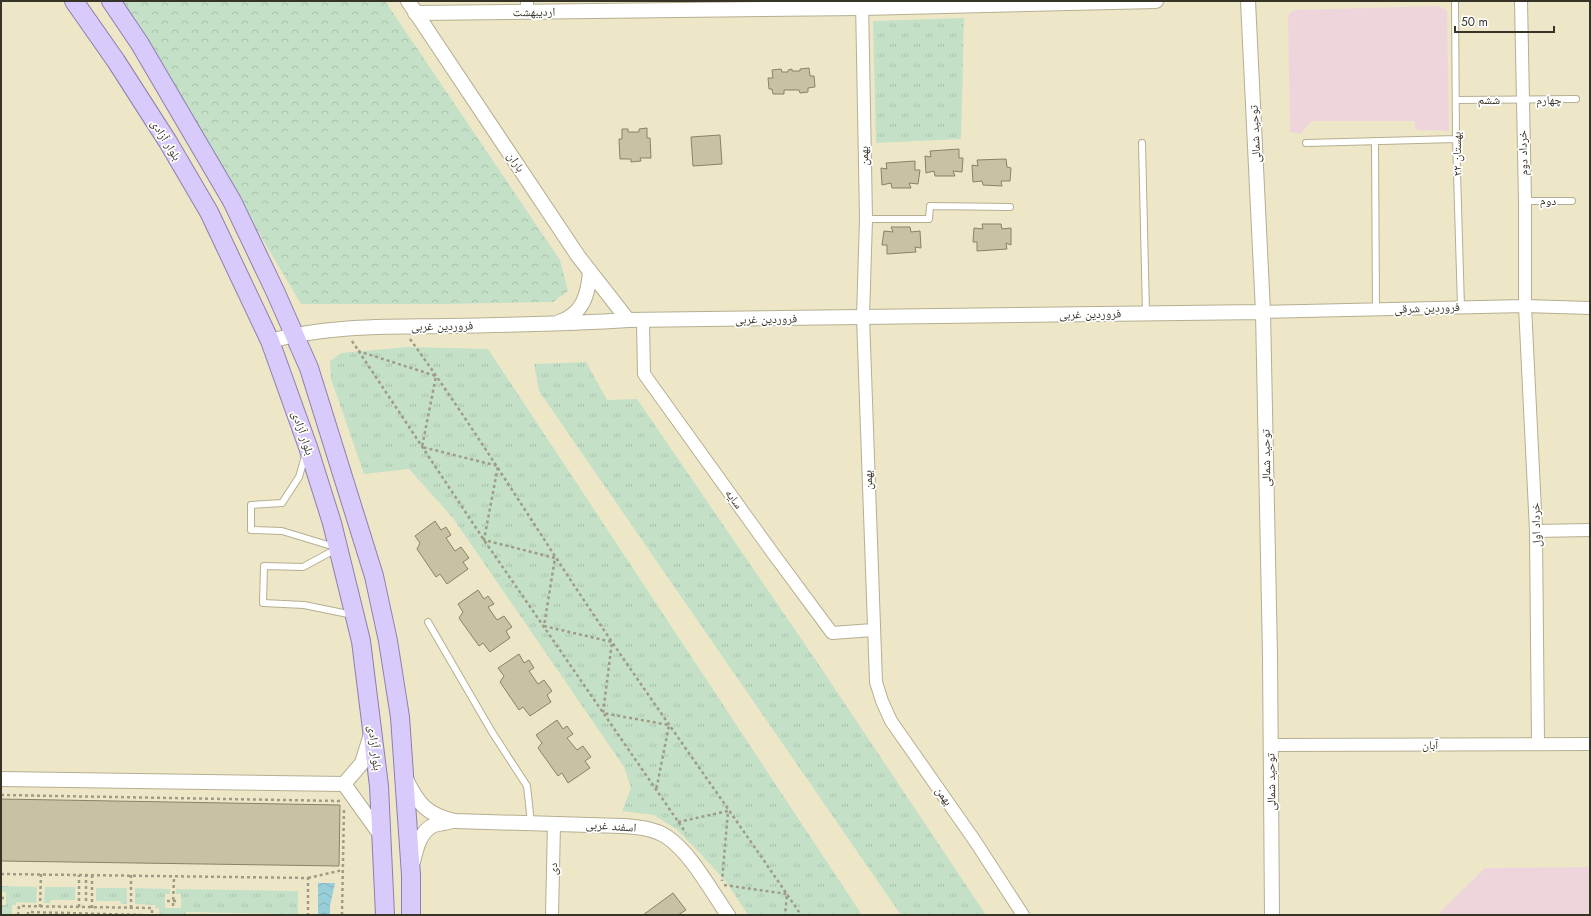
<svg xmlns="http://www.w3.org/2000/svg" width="1591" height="916" viewBox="0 0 1591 916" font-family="Jost,'Noto Naskh Arabic',sans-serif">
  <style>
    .education { fill: #eed5dc }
    .grass { fill: url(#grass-tufts) }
    .forest { fill: url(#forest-crowns) }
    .water { fill: url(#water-waves) }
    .building { fill: #c8c2a3; stroke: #898366 }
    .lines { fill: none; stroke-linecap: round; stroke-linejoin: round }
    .service-casing { stroke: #b5af91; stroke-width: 8 }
    .minor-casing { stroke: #b5af91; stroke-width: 14 }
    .tertiary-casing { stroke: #b5af91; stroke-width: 16 }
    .primary-casing { stroke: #8e7eae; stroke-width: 20 }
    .path { stroke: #a09b84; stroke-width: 2.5; stroke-dasharray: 3 3; stroke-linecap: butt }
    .service { stroke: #fff; stroke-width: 6 }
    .minor { stroke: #fff; stroke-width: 12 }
    .tertiary { stroke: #fff; stroke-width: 14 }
    .primary { stroke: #d8cafa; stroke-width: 18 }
    .labels { text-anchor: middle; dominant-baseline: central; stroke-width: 3.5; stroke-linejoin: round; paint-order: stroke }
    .street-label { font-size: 12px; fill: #363327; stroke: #fff }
  </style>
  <defs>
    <pattern id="grass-tufts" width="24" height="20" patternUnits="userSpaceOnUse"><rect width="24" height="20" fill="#c4e1c8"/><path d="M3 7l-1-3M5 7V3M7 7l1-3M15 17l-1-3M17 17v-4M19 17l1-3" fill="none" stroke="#a9c2ac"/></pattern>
    <pattern id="forest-crowns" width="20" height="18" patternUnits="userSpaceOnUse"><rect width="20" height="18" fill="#c4e1c8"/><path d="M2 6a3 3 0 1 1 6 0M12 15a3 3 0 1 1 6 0" fill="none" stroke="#a9c2ac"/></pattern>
    <pattern id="water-waves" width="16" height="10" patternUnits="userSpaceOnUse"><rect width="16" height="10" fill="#98ced9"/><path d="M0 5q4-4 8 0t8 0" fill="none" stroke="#84b1ba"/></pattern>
  </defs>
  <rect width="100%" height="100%" fill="#ede7c8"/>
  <path class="education" d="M1439 6 1447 11 1449 131 1415 130V121H1312L1300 134 1290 132 1288 16 1293 10Z
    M1590 867V915H1437L1485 868Z"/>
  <path class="grass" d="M964 18 961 139 876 143 873 21Z
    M408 347 488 349 862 915H748L727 883 698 851 676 829 654 815 622 811 631 788 624 767 453 518 409 469 364 474 331 379 330 361 341 353Z
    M586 362 607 400 637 399 815 659 986 915H901L539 391 534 364Z
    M1 886 37 887 36 903 16 902V905H12V915H1V905H6V892L1 891Z
    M45 887H75V900H51L50 903H44Z
    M96 888H127V904H121L120 901H96Z
    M135 888 170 889V894H165V908H181V894H176V889L298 891V915H286V914L186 912V915H159V908H155V905L135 904Z"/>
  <path class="forest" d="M122 1H385L560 260 568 291 553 302 444 304H301Z"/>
  <path class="water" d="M318 883H335L330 906V915H318Z"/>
  <path class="building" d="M809 68 810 76H814L815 87 808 88V92L800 93 799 90H784V94H773L772 89H769L768 78H773L772 70 781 69 782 72H788V70L792 69V71H800V69Z
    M647 128V138H650L651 158H640L641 161 631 162V159H620L619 139H622V129H628V132H639V129Z
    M720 135 722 164 693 166 691 137Z
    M959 149V158H963L962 172 953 171 955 176H935L934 171 926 173 925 156 931 157 930 151Z
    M1006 159 1007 167 1011 168 1010 181H1001L1002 186 983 185 982 181 973 182 972 165 978 166 977 160Z
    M915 161V170H920L918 184 909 183 911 188H892L891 183 882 185 881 168 887 169 886 163Z
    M982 224H1001L1002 229 1011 228V245L1006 243 1007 249 977 251V242H973L974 228 983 229Z
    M891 227H910L911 232 920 231 921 248 915 247 916 252 887 254V245H882L884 231 893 232Z
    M435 521 441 530 446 527 451 535 446 538 455 551 461 547 469 558 463 562 468 569 447 584 440 574 436 577 417 549 420 543 415 536Z
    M478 590 484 599 488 596 494 604 488 607 497 620 504 616 512 627 506 631 510 638 490 652 483 643 479 646 459 618 463 612 458 604Z
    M519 654 524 663 529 660 534 668 529 671 538 684 544 680 552 691 547 695 551 702 530 716 523 707 519 710 500 682 504 676 498 668Z
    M557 720 563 729 567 726 573 734 567 738 577 750 583 746 591 757 585 761 590 768 568 783 562 773 558 776 538 748 542 743 536 735Z
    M1 799 340 805 339 866 1 861Z
    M673 893 686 910 678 915H643Z"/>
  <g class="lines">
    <g class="service-casing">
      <path id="service" d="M1455 1 1456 139 1461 307
        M1456 100 1576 99
        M1375 141 1376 310
        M1142 143 1146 313
        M1306 143 1456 139
        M1525 201H1572
        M866 219H929L930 206 1010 207
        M305 456 299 477 282 503 251 505V530L282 531 338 548 303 567 264 566 263 603 304 605 353 615
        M428 622 492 732 527 786 531 823"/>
    </g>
    <g class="minor-casing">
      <path id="minor" d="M862 1 866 219 863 317 876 682 882 701 891 721 975 841 1023 915
        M1521 1 1525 201V306L1536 531 1538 744
        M527 12V1
        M1263 312 1525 306 1590 308
        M643 321 644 374 772 552 832 633 873 630
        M1536 531 1590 530
        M1270 745 1590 744
        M552 915 554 824"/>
    </g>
    <g class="tertiary-casing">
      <path id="tertiary" d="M408 1 578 256 628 320
        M1248 1 1263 312 1270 655 1272 915
        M415 13 862 8 1156 1
        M559 322C583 314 588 295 590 272
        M270 341C327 325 387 327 446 326 507 325 567 324 628 320L1263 312
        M1 779 344 784
        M406 779C418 804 427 815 455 821L622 826C637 827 654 828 667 837 691 853 711 891 728 915
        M344 784 382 837
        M344 784 362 763 371 734
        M413 862C416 849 420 831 434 825 440 823 446 823 452 821"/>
    </g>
    <g class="primary-casing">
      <path id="primary" d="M74 1 116 61 168 142 209 212 270 341 308 447 332 523 361 641 379 786 385 915
        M111 1 140 44 232 201 275 291 309 368 374 576 388 641 400 717 411 875V915"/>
    </g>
    <path class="path" d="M410 339C481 437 543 541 612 642 674 733 739 823 801 915
      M352 341 484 540 686 833
      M358 351 436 376 422 447 498 466 484 540 555 558 544 626 612 642 603 713 669 725 656 791
      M1 795 340 801
      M678 822 728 811 722 881
      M1 874 308 878V915
      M308 878 343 870
      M724 885 787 894 785 915
      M1 898H4
      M86 901V875
      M167 901H179
      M173 906 174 876
      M40 907 41 874
      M79 907V875
      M92 908V875
      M131 908V875
      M18 915 19 906 152 908V915
      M28 915V912L142 915
      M342 915 344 808"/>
    <use href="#service" class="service"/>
    <use href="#minor" class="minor"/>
    <use href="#tertiary" class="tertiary"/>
    <use href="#primary" class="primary"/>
  </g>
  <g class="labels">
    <g class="street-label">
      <text transform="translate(534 12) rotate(-1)">اردیبهشت</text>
      <text transform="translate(1489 100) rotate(1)">ششم</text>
      <text transform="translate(1549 100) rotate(-1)">چهارم</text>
      <text transform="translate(1255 134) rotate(-93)">توحید شمالی</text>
      <text transform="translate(166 140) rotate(58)">بلوار آزادی</text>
      <text transform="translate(1523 153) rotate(-92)">خرداد دوم</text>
      <text transform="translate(1457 154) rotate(-91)">بهستان ۲۲</text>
      <text transform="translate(864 156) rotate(-91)">بهمن</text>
      <text transform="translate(516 162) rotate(56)">باران</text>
      <text x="1548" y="201">دوم</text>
      <text transform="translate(1427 308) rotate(-2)">فروردین شرقی</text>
      <text transform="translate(1090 314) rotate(-1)">فروردین غربی</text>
      <text transform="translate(766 319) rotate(-1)">فروردین غربی</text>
      <text transform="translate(442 326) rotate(-1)">فروردین غربی</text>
      <text transform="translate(303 433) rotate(71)">بلوار آزادی</text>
      <text transform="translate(1266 458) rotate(-91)">توحید شمالی</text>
      <text transform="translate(868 480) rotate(-92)">بهمن</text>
      <text transform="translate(734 499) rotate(54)">سایه</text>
      <text transform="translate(1536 525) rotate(-92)">خرداد اول</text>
      <text x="1430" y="745">آبان</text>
      <text transform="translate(375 748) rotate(83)">بلوار آزادی</text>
      <text transform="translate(1271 782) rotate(-91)">توحید شمالی</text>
      <text transform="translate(944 796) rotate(55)">بهمن</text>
      <text transform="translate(611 826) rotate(4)">اسفند غربی</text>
      <text transform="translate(553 869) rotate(-89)">دی</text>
    </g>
  </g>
  <rect width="1591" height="916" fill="none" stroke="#363327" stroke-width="4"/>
  <path d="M1455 26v6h99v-6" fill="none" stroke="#363327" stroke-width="2"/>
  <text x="1461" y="26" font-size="12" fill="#363327" stroke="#ffffff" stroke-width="3" paint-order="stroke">50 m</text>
</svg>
